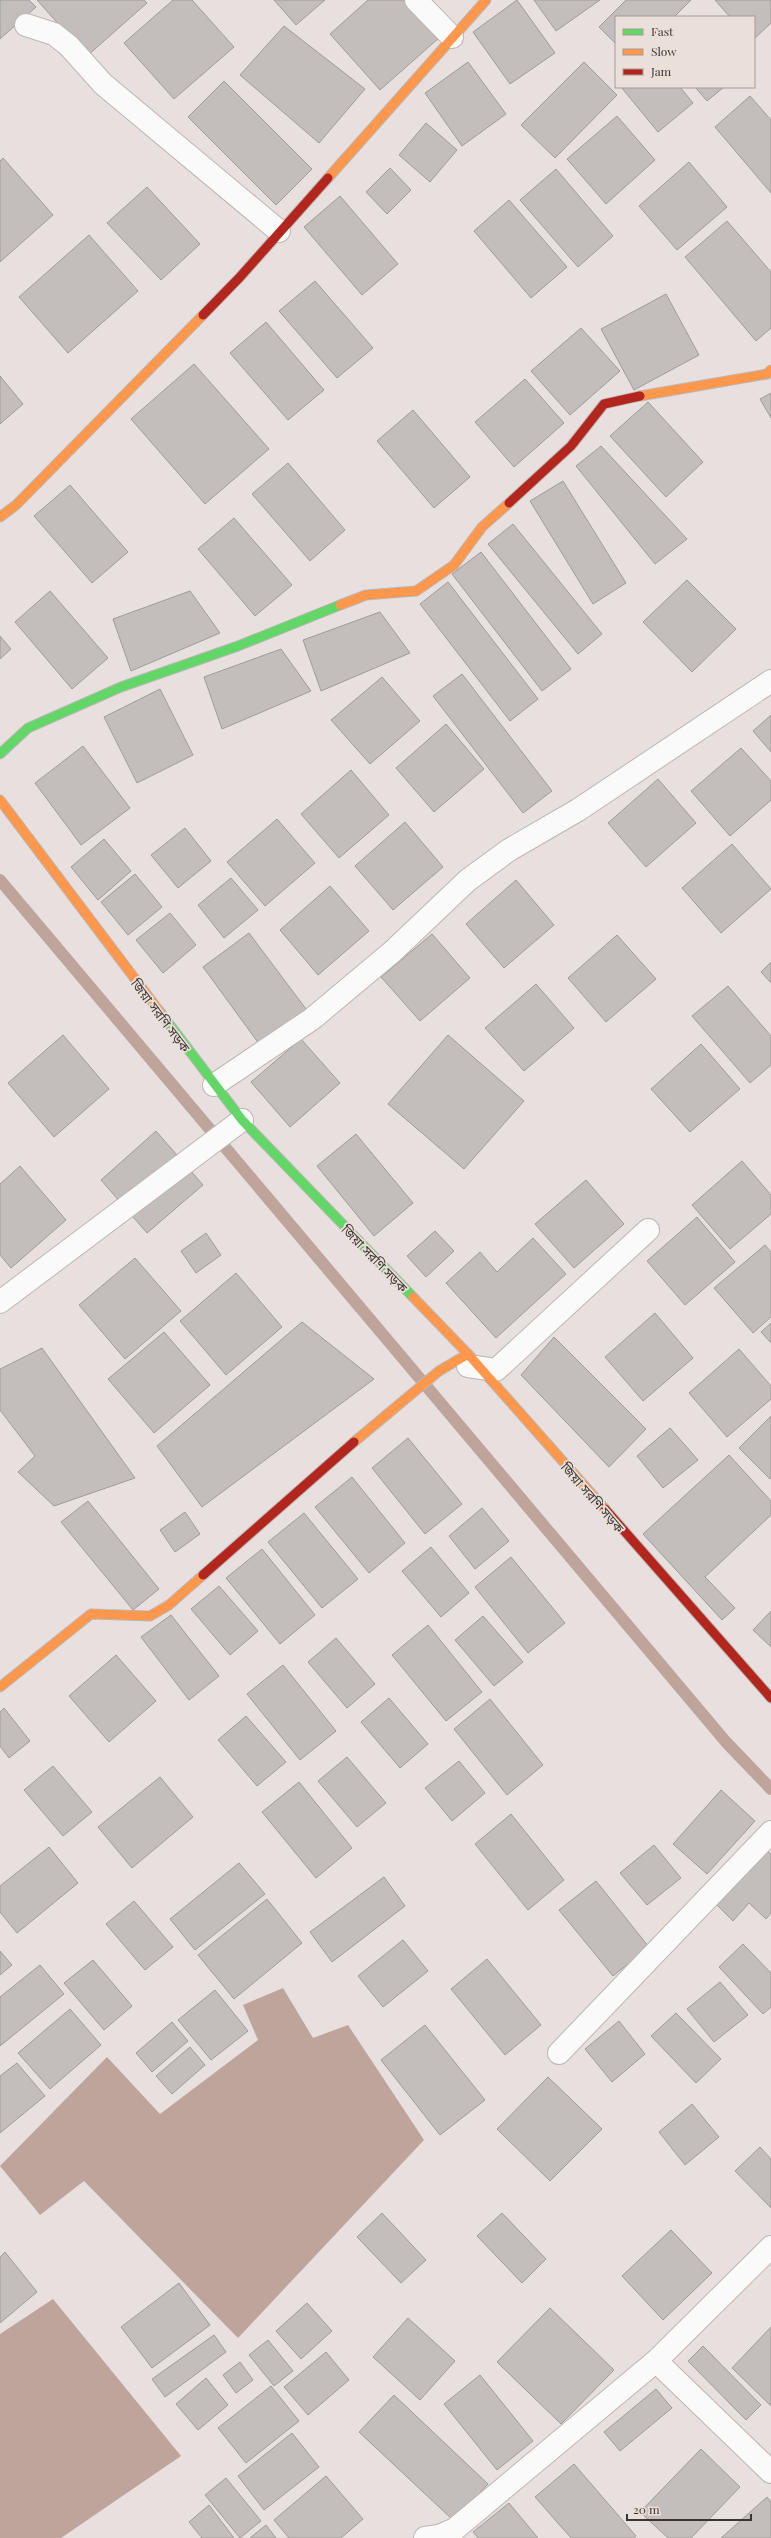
<svg xmlns="http://www.w3.org/2000/svg" width="771" height="2538" viewBox="0 0 771 2538" font-family="'Playfair Display','Noto Sans Bengali',serif">
  <style>
    .water { fill: #bea49a }
    .lines { fill: none; stroke-linecap: round; stroke-linejoin: round }
    .stream { stroke: #bea49a; stroke-width: 12 }
    .building { fill: #c3bebc; stroke: #a09b9a }
    .street-casing { stroke: #bcb6b4; stroke-width: 24 }
    .fast-casing { stroke: #bcb6b4; stroke-width: 11 }
    .slow-casing { stroke: #bcb6b4; stroke-width: 11 }
    .jam-casing { stroke: #bcb6b4; stroke-width: 11 }
    .street { stroke: #fbfafa; stroke-width: 22 }
    .fast { stroke: #63d668; stroke-width: 9 }
    .slow { stroke: #ff974d; stroke-width: 9 }
    .jam { stroke: #b3261e; stroke-width: 9 }
    .labels { text-anchor: middle; dominant-baseline: central; stroke-width: 3.5; stroke-linejoin: round; paint-order: stroke }
    .street-label { font-size: 13px; fill: #393533; stroke: #ebdfda }
  </style>
  <rect width="100%" height="100%" fill="#e7e0de"/>
  <path class="water" d="M283 1988 313 2038 348 2025 424 2140 238 2338 84 2181 40 2215 0 2166 107 2057 160 2114 258 2040 243 2005Z
    M53 2299 181 2456 61 2538H0V2334Z"/>
  <g class="lines">
    <path class="stream" d="M0 880 726 1742 771 1789"/>
  </g>
  <path class="building" d="M0 0H29L36 7 0 39Z
    M37 0H144L147 3 87 56Z
    M173 0H192L234 47 174 99 124 43Z
    M274 0H325L296 25Z
    M368 0H407L440 37 380 90 330 34Z
    M517 0 555 53 510 84 473 32Z
    M534 0H600L556 31Z
    M626 0H691L674 17H616V44L599 27Z
    M715 0H771V23L754 39V17H730Z
    M284 26 365 89 319 143 240 75Z
    M468 62 506 114 462 146 425 93Z
    M584 62 617 95 555 158 521 125Z
    M224 81 312 169 276 205 188 117Z
    M621 87H680L693 103 658 132Z
    M695 87H724L707 101Z
    M750 96 771 120V193L715 127Z
    M617 116 655 160 606 204 567 159Z
    M426 123 457 150 430 182 399 155Z
    M3 158 53 215 0 262V161Z
    M689 162 727 207 677 250 639 206Z
    M390 168 411 190 387 214 366 192Z
    M556 169 613 236 578 267 520 200Z
    M147 187 200 244 161 280 107 223Z
    M340 196 398 264 362 295 304 227Z
    M509 200 567 267 531 298 474 231Z
    M727 221 771 272V328L756 341 685 257Z
    M89 235 138 291 68 353 19 297Z
    M315 281 373 348 337 378 279 311Z
    M666 294 699 355 634 390 601 329Z
    M266 322 324 390 288 420 230 353Z
    M581 328 620 371 570 415 531 371Z
    M194 364 269 449 205 504 131 419Z
    M0 376 23 404 0 424Z
    M525 379 564 423 514 467 475 422Z
    M771 393V418L760 399Z
    M648 402 703 462 666 497 610 436Z
    M413 410 470 477 434 508 377 441Z
    M601 446 687 539 655 564 576 466Z
    M288 463 345 530 310 561 252 494Z
    M563 481 626 583 593 604 530 501Z
    M70 485 128 552 92 583 34 516Z
    M234 518 292 585 255 616 198 549Z
    M513 524 602 634 578 654 488 544Z
    M481 552 571 669 542 691 452 574Z
    M687 580 736 629 692 672 643 622Z
    M448 582 538 699 510 721 420 604Z
    M50 591 108 658 72 689 15 622Z
    M190 591 220 633 131 671 113 619Z
    M380 612 410 653 321 691 303 640Z
    M0 636 11 649 0 659Z
    M281 649 311 691 222 729 204 677Z
    M462 674 552 791 523 813 433 696Z
    M382 677 420 721 370 764 331 720Z
    M160 689 193 755 137 783 104 717Z
    M771 715V752L753 731Z
    M446 724 484 769 434 812 396 768Z
    M83 746 130 808 81 845 35 783Z
    M741 748 771 781V800L730 836 691 791Z
    M351 770 389 815 339 858 301 814Z
    M658 779 696 823 646 867 608 823Z
    M277 819 315 863 265 906 227 862Z
    M405 822 443 867 393 910 355 866Z
    M185 828 211 861 178 888 151 855Z
    M104 839 131 871 98 900 71 867Z
    M732 844 771 889 721 933 682 888Z
    M135 874 162 907 128 935 101 902Z
    M231 878 258 910 224 938 198 905Z
    M516 880 554 925 504 968 466 924Z
    M330 886 369 931 318 975 280 930Z
    M170 913 196 945 163 973 136 940Z
    M249 933 309 1013 262 1048 203 967Z
    M432 934 470 978 420 1021 381 977Z
    M617 935 656 979 606 1022 568 978Z
    M771 962V983L761 972Z
    M536 984 574 1028 524 1071 485 1028Z
    M728 986 771 1036V1065L750 1083 692 1016Z
    M63 1035 109 1089 54 1137 8 1083Z
    M448 1035 524 1101 464 1169 388 1104Z
    M301 1039 340 1083 290 1127 251 1082Z
    M701 1044 740 1089 690 1132 651 1089Z
    M156 1131 203 1185 147 1233 101 1180Z
    M356 1134 413 1203 374 1236 317 1166Z
    M742 1161 771 1195V1214L730 1249 692 1205Z
    M20 1166 66 1220 11 1268 0 1255V1184Z
    M586 1180 624 1224 574 1268 535 1224Z
    M697 1217 735 1262 685 1305 647 1261Z
    M435 1231 454 1251 426 1277 407 1256Z
    M206 1233 221 1255 196 1273 181 1251Z
    M533 1238 566 1274 496 1338 446 1283 480 1252 497 1272Z
    M765 1245 771 1252V1317L753 1333 714 1288Z
    M135 1258 181 1311 125 1359 79 1305Z
    M236 1273 282 1327 226 1375 180 1321Z
    M655 1313 693 1358 643 1401 605 1357Z
    M302 1322 374 1379 202 1507 157 1446Z
    M771 1323V1343L761 1332Z
    M164 1332 210 1385 154 1433 108 1379Z
    M554 1337 646 1429 609 1467 521 1375Z
    M42 1348 135 1478 54 1506 18 1472 35 1456 0 1410V1369Z
    M739 1349 771 1386V1399L727 1437 689 1393Z
    M771 1416V1478L770 1479 739 1448Z
    M670 1428 698 1460 663 1488 637 1456Z
    M408 1438 462 1504 425 1534 372 1468Z
    M729 1455 771 1501V1515L705 1577 735 1608 722 1620 643 1534Z
    M352 1477 405 1543 369 1573 315 1507Z
    M88 1501 159 1589 133 1610 61 1522Z
    M482 1508 509 1541 475 1569 449 1536Z
    M185 1512 200 1534 175 1552 160 1530Z
    M304 1513 358 1579 322 1608 268 1542Z
    M431 1547 469 1593 441 1617 402 1571Z
    M262 1549 315 1615 280 1644 226 1578Z
    M511 1557 565 1623 528 1653 475 1587Z
    M219 1586 258 1631 230 1655 191 1609Z
    M771 1611V1647L753 1630Z
    M171 1615 219 1676 189 1700 141 1637Z
    M483 1616 523 1662 494 1686 455 1640Z
    M428 1625 482 1692 446 1721 392 1655Z
    M336 1638 375 1684 347 1708 308 1662Z
    M116 1655 156 1701 109 1742 69 1696Z
    M283 1665 336 1731 300 1760 247 1694Z
    M389 1698 428 1744 400 1768 361 1722Z
    M490 1699 543 1765 507 1795 454 1729Z
    M4 1708 30 1741 9 1758 0 1746V1712Z
    M246 1716 286 1762 257 1786 218 1740Z
    M347 1757 386 1803 357 1827 318 1781Z
    M459 1761 485 1793 452 1821 425 1788Z
    M53 1766 92 1812 63 1836 24 1790Z
    M160 1777 193 1817 132 1868 98 1827Z
    M299 1782 352 1848 316 1878 262 1812Z
    M721 1790 755 1821 707 1874 673 1844Z
    M511 1814 564 1880 528 1910 475 1844Z
    M654 1845 681 1878 647 1905 620 1873Z
    M49 1847 78 1883 17 1933 0 1912V1886Z
    M763 1847 771 1854V1913L766 1919 749 1903 733 1921 712 1900Z
    M239 1863 265 1894 195 1950 170 1919Z
    M384 1877 405 1906 332 1962 310 1932Z
    M596 1881 649 1947 613 1976 559 1910Z
    M267 1899 302 1943 234 1999 198 1955Z
    M134 1901 173 1947 145 1970 106 1924Z
    M403 1940 428 1971 383 2007 358 1976Z
    M743 1944 771 1973V2007L763 2014 719 1967Z
    M0 1951 12 1965 0 1975Z
    M487 1959 541 2025 505 2055 451 1989Z
    M93 1960 132 2006 104 2030 64 1983Z
    M40 1965 64 1994 0 2046V1997Z
    M720 1982 748 2015 714 2042 687 2009Z
    M215 1990 248 2031 211 2060 178 2020Z
    M70 2009 101 2045 50 2089 18 2053Z
    M676 2013 721 2059 696 2083 651 2036Z
    M619 2021 645 2054 612 2082 585 2049Z
    M172 2022 188 2041 152 2072 136 2053Z
    M425 2025 485 2100 440 2135 381 2060Z
    M190 2047 205 2065 172 2094 156 2076Z
    M17 2063 45 2096 0 2133V2076Z
    M548 2077 602 2129 550 2181 497 2129Z
    M692 2104 719 2137 685 2165 659 2132Z
    M760 2147 771 2159V2208L735 2171Z
    M382 2213 426 2260 401 2283 357 2237Z
    M502 2213 546 2259 522 2283 477 2236Z
    M671 2230 712 2273 663 2320 622 2276Z
    M5 2252 37 2292 0 2323V2257Z
    M179 2283 210 2325 152 2368 121 2327Z
    M307 2303 332 2331 301 2359 276 2331Z
    M550 2308 614 2370 561 2424 497 2362Z
    M408 2318 455 2361 420 2400 373 2357Z
    M771 2327V2406L732 2368Z
    M214 2335 226 2352 165 2397 152 2379Z
    M268 2340 293 2371 274 2386 249 2355Z
    M703 2346 761 2405 746 2420 688 2361Z
    M326 2352 349 2380 308 2415 284 2387Z
    M240 2362 253 2380 236 2393 223 2375Z
    M480 2375 533 2441 497 2470 444 2404Z
    M206 2378 228 2405 198 2430 176 2404Z
    M271 2386 299 2421 246 2463 218 2428Z
    M656 2389 672 2408 620 2451 604 2432Z
    M394 2395 488 2484 454 2521 359 2432Z
    M292 2433 319 2467 264 2510 238 2476Z
    M701 2449 740 2487 691 2538H668L640 2512Z
    M574 2464 636 2536 634 2538H571L535 2497Z
    M326 2476 363 2519 341 2538H289L274 2520Z
    M226 2478 261 2521 240 2538 205 2495Z
    M767 2497 771 2502V2538H721Z
    M509 2503 538 2538H478L473 2532Z
    M209 2505 234 2538H202L189 2522Z
    M266 2525 276 2538H250Z"/>
  <g class="lines">
    <g class="street-casing">
      <path id="street" d="M416 0 452 37
        M26 25 54 34 69 46 103 84 279 231
        M214 1085 312 1019 392 952 468 880 509 850 578 810 771 681
        M0 1302 242 1120
        M468 1366 496 1370 648 1230
        M559 2053 771 1832
        M656 2361 771 2472
        M425 2538 439 2536 455 2529 656 2361 771 2247"/>
    </g>
    <g class="fast-casing">
      <path id="fast" d="M0 754 28 728 121 687 238 646 340 605
        M160 1012 242 1120 413 1297"/>
    </g>
    <g class="slow-casing">
      <path id="slow" d="M328 178 486 0
        M640 396 767 374 771 370
        M0 517 16 505 203 315
        M340 605 366 595 416 591 454 565 482 527 509 503
        M0 800 160 1012
        M413 1297 468 1354 605 1509
        M354 1442 439 1371 468 1354
        M0 1687 91 1614 150 1616 169 1605 203 1575"/>
    </g>
    <g class="jam-casing">
      <path id="jam" d="M203 315 240 277 328 178
        M509 503 571 446 604 404 640 396
        M605 1509 771 1698
        M203 1575 354 1442"/>
    </g>
    <use href="#street" class="street"/>
    <use href="#fast" class="fast"/>
    <use href="#slow" class="slow"/>
    <use href="#jam" class="jam"/>
  </g>
  <g class="labels">
    <g class="street-label">
      <text transform="translate(161 1015) rotate(53)">জিয়া সরণি সড়ক</text>
      <text transform="translate(375 1258) rotate(46)">জিয়া সরণি সড়ক</text>
      <text transform="translate(593 1497) rotate(49)">জিয়া সরণি সড়ক</text>
    </g>
  </g>
  <rect x="615" y="16" width="140" height="72" fill="#ebdfda" stroke="#a49b97"/>
  <rect x="623" y="29" width="20" height="6" fill="#63d668" stroke="#a49b97"/>
  <text x="651" y="36" font-size="12" fill="#393533">Fast</text>
  <rect x="623" y="49" width="20" height="6" fill="#ff974d" stroke="#a49b97"/>
  <text x="651" y="56" font-size="12" fill="#393533">Slow</text>
  <rect x="623" y="69" width="20" height="6" fill="#b3261e" stroke="#a49b97"/>
  <text x="651" y="76" font-size="12" fill="#393533">Jam</text>
  <path d="M627 2514v6h124v-6" fill="none" stroke="#393533" stroke-width="2"/>
  <text x="633" y="2514" font-size="12" fill="#393533" stroke="#ebdfda" stroke-width="3" paint-order="stroke">20 m</text>
</svg>
